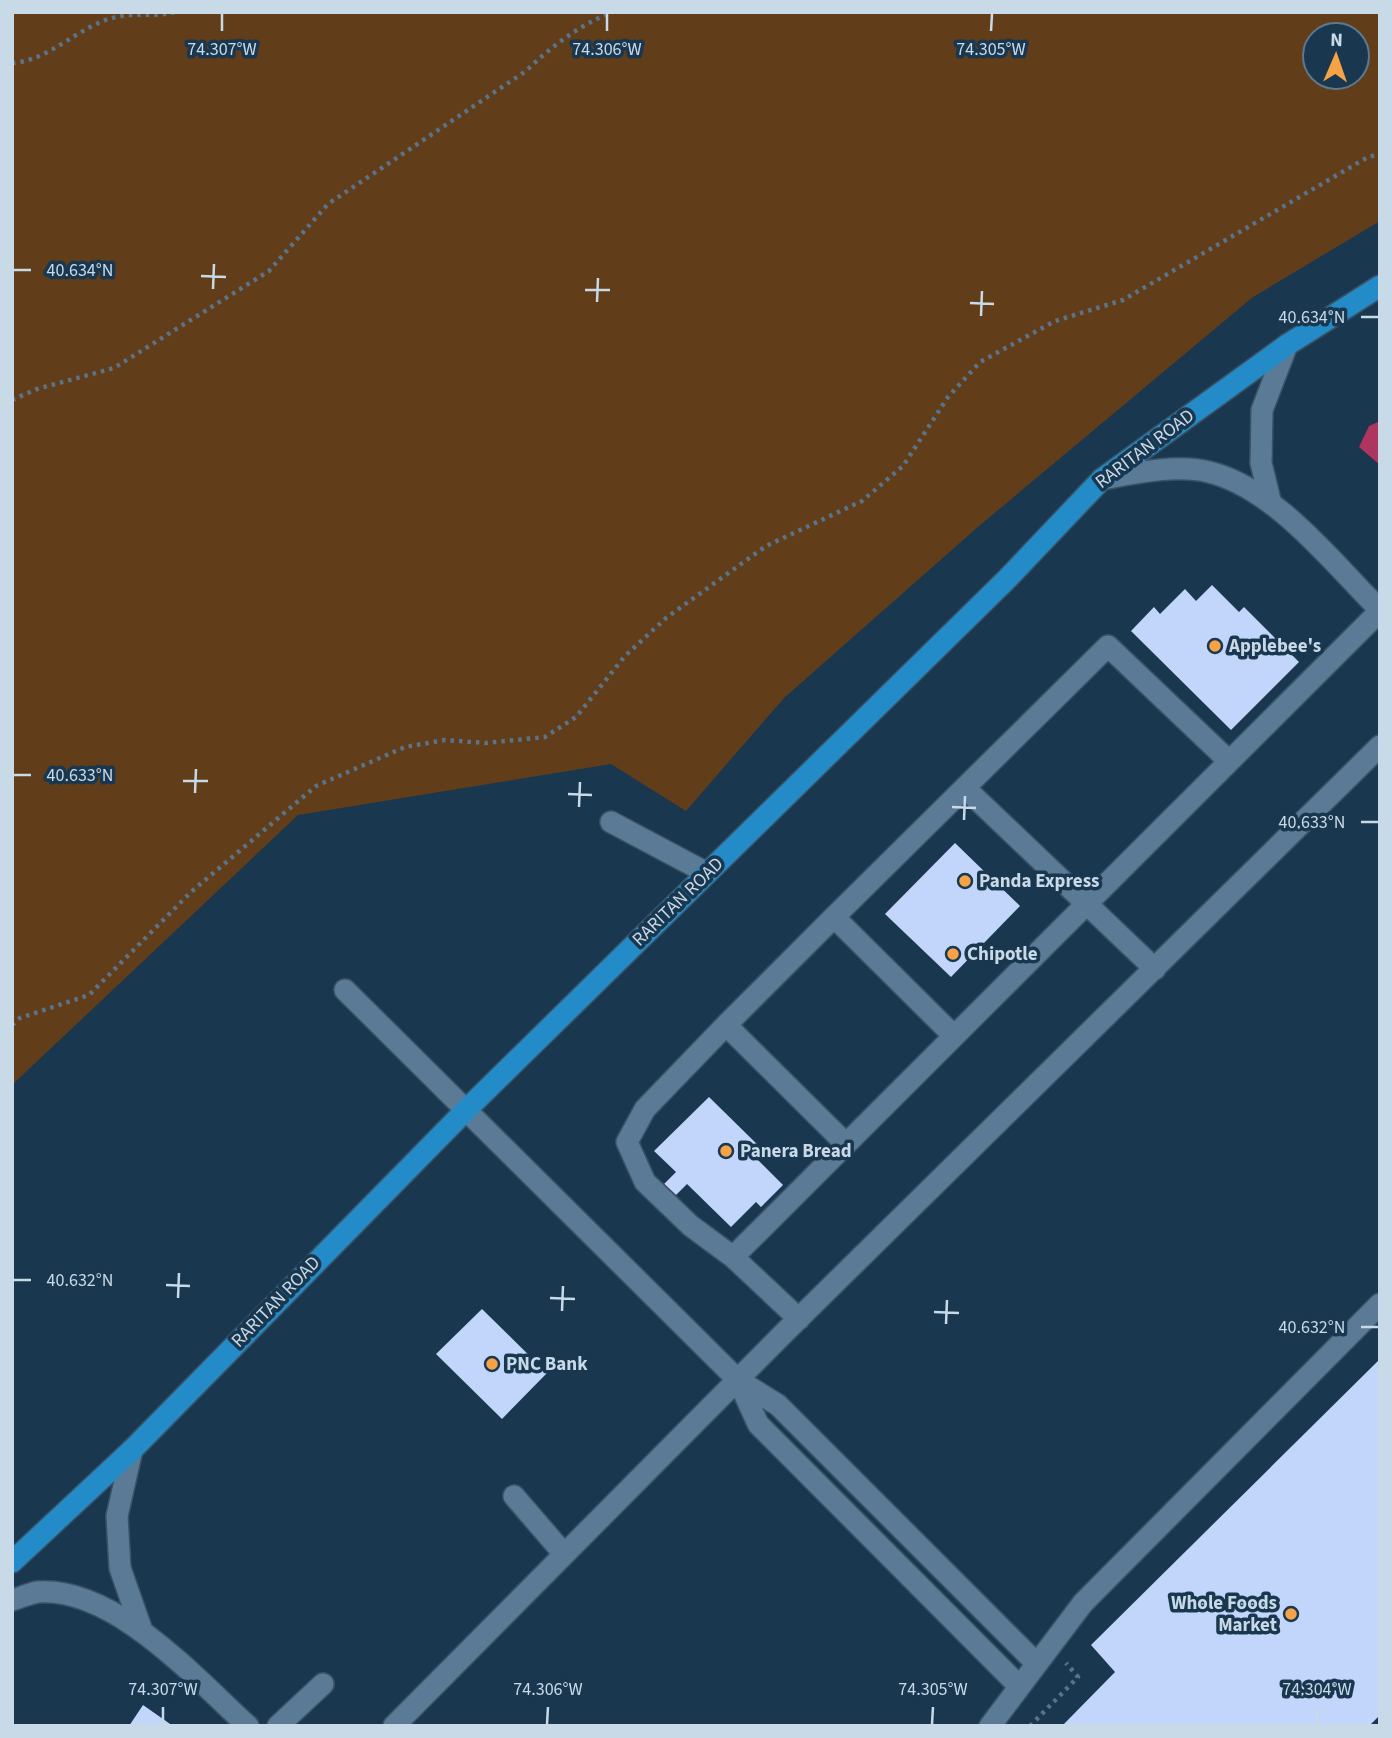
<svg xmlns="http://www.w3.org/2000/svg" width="1392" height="1738" viewBox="0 0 1392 1738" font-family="'Source Sans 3',sans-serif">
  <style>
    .green { fill: #613e19; fill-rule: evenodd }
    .water { fill: #ae355d }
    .building { fill: #c2d5fa }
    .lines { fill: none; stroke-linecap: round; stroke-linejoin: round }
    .minor-casing { stroke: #385266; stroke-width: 24 }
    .major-casing { stroke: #385266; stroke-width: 24 }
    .path { stroke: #5a7388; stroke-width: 4.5; stroke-dasharray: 3.5 5; stroke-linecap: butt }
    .minor { stroke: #5a7a95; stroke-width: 21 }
    .major { stroke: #248bc9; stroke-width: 21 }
    .ticks { fill: none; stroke: #c8d9e8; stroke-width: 2.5 }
    .poi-dot { fill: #f6a247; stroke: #19374f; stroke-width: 2.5 }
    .labels { text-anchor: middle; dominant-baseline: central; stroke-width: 7; stroke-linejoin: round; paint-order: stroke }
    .street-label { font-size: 19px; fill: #c8d9e8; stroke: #19374f }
    .poi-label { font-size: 19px; font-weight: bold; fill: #c8d9e8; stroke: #19374f; text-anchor: start }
    .ticks-label { font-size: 18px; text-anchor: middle; fill: #c8d9e8; stroke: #19374f; stroke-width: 7; stroke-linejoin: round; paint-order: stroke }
  </style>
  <rect width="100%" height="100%" fill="#19374f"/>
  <path class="green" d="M12 12H1380V221L1253 297 979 526 784 698 686 811 611 764 298 815 12 1085ZM1315 35H1357V77H1315Z"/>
  <path class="water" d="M1380 421V465L1359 447 1369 426Z"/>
  <path class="building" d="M1212 585 1239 612 1244 607 1299 662 1231 730 1131 631 1154 607 1160 614 1185 589 1196 601Z
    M955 843 1020 906 951 977 885 914Z
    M709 1097 766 1153 758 1160 783 1185 761 1207 756 1202 731 1227 687 1184 676 1195 664 1184 676 1172 654 1151Z
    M482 1309 547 1373 502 1419 436 1354Z
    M1380 1359V1715L1369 1726H1062L1115 1672 1091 1645Z
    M143 1705 173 1726H129Z"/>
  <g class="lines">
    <g class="minor-casing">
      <path id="minor" d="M1102 479C1136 473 1175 464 1209 472 1275 488 1333 563 1380 610
        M1270 500 1261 463 1262 410 1287 345
        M966 789 1155 969
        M611 822 707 873
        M834 917 1108 646 1229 761
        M345 990 738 1380 778 1405 1036 1663
        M726 1025 645 1109 627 1142 645 1182 691 1226 733 1257 799 1319
        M846 1144 726 1025 834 917 954 1036
        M733 1257 1380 611
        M738 1380 758 1424 1019 1686
        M132 1450 117 1516 120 1568 141 1628
        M514 1496 564 1554
        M12 1600C20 1598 30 1593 38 1592 115 1587 195 1678 248 1726
        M278 1726 323 1684
        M394 1726 785 1332 1380 746
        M990 1726 1083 1603 1380 1304"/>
    </g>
    <g class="major-casing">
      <path id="major" d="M12 1562 132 1450 466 1110 1008 578 1102 479 1287 345 1380 286"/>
    </g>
    <path class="path" d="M12 63C51 61 82 22 121 16 140 13 157 17 175 12
      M12 400 37 389 114 368 269 271 328 204 526 71C552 46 578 26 612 12
      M12 1025 20 1018 89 995 191 892 316 786 405 747 445 740 486 743 545 737 576 717 625 656 666 618 766 546 862 501 903 466 948 397 980 362 1055 321 1123 300 1368 157 1380 154
      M1030 1726 1078 1677 1066 1663"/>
    <use href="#minor" class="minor"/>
    <use href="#major" class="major"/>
  </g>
  <path class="ticks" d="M222 31V14M607 31V14M991 31 992 14M14 270H31M201 276 226 277M213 289 214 264M585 290H610M597 302 598 278M970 303 994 304M981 316 982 291M1361 317H1378M14 775H31M183 781H208M195 793 196 769M568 794 592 795M579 807 580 782M952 807 976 808M964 820 965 796M1361 822H1378M14 1280H31M166 1285 190 1286M178 1298 179 1273M550 1298 575 1299M562 1311 563 1286M934 1312 959 1313M946 1324 947 1300M1361 1327H1378M163 1724V1707M547 1724 548 1707M932 1724 933 1707M1317 1724V1707"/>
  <g class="poi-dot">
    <circle cx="1215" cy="646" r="7"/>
    <circle cx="965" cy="881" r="7"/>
    <circle cx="953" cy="954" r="7"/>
    <circle cx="726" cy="1151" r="7"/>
    <circle cx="492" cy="1364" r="7"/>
    <circle cx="1291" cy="1614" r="7"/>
  </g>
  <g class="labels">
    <g class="street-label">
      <text transform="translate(1145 449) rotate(-37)">RARITAN ROAD</text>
      <text transform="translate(678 902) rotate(-44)">RARITAN ROAD</text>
      <text transform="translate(276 1302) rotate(-46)">RARITAN ROAD</text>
    </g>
    <g class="poi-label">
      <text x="1229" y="646">Applebee's</text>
      <text x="979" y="881">Panda Express</text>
      <text x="967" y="954">Chipotle</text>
      <text x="740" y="1151">Panera Bread</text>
      <text x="506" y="1364">PNC Bank</text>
      <text x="1277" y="1603" text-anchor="end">Whole Foods<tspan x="1277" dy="22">Market</tspan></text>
    </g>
  </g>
  <g class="ticks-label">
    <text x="222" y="55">74.307°W</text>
    <text x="607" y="55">74.306°W</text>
    <text x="991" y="55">74.305°W</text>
    <text x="80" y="276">40.634°N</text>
    <text x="1312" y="323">40.634°N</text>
    <text x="80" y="781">40.633°N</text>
    <text x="1312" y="828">40.633°N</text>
    <text x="80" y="1286">40.632°N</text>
    <text x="1312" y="1333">40.632°N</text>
    <text x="163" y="1695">74.307°W</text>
    <text x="548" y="1695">74.306°W</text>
    <text x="933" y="1695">74.305°W</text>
    <text x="1317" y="1695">74.304°W</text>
  </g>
  <rect width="1392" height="1738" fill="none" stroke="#c8d9e8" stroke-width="28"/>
  <g transform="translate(1336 56) rotate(2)"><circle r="33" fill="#19374f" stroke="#5f788c" stroke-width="2"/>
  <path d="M0-5L12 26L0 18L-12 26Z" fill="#f6a247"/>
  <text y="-10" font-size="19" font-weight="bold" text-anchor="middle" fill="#c8d9e8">N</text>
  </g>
</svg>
